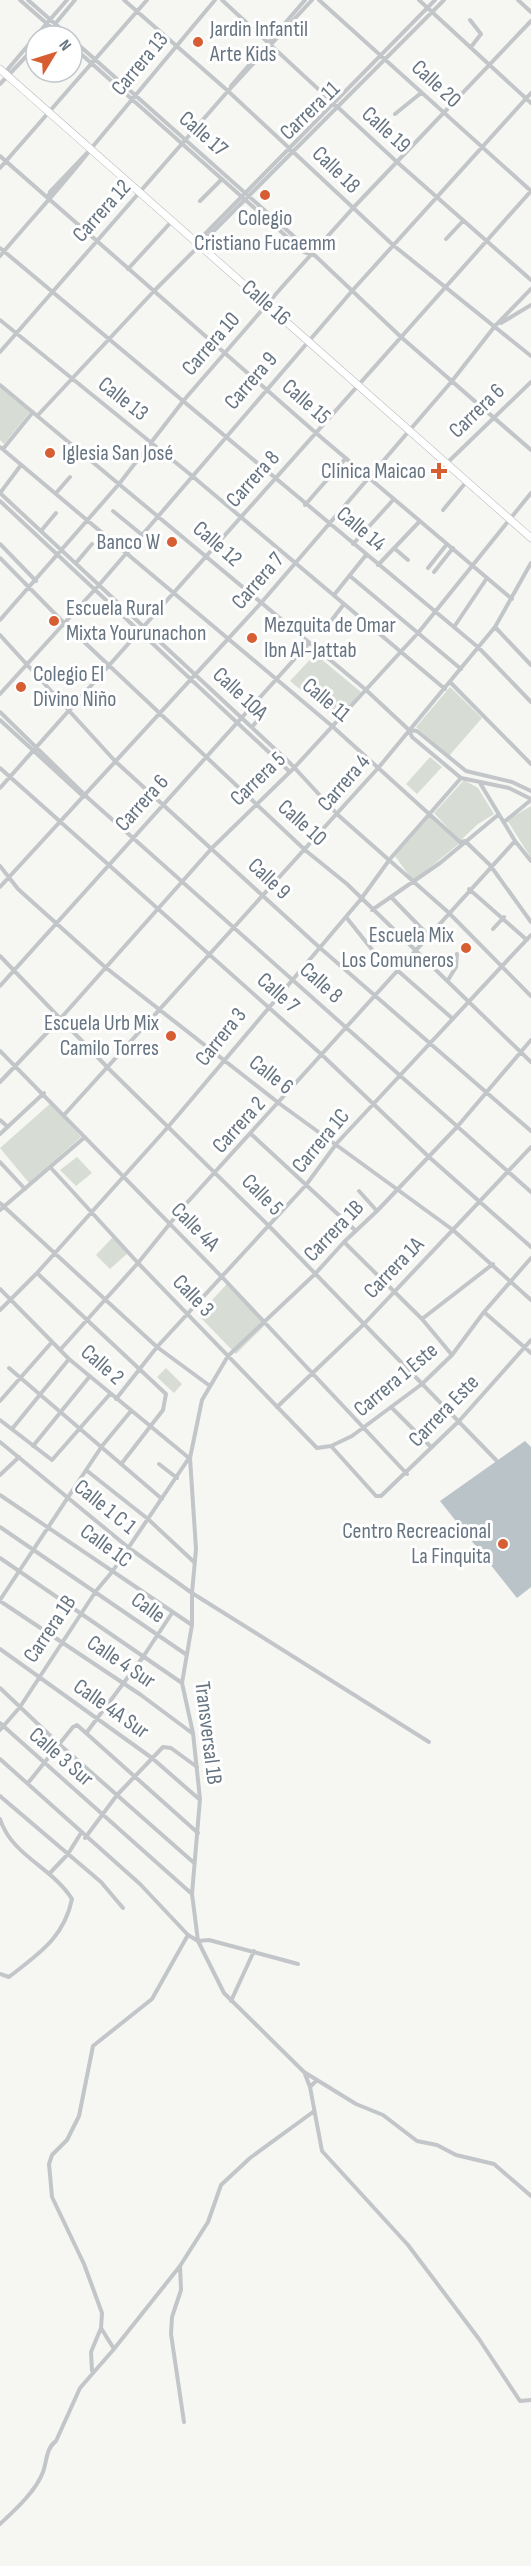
<svg xmlns="http://www.w3.org/2000/svg" width="531" height="2566" viewBox="0 0 531 2566" font-family="'Sofia Sans Condensed',sans-serif">
  <style>
    .green { fill: #d7ddd4 }
    .water { fill: #bac3c8 }
    .lines { fill: none; stroke-linecap: round; stroke-linejoin: round }
    .trunk-casing { stroke: #b5b8bb; stroke-width: 8 }
    .minor { stroke: #c2c6c9; stroke-width: 4 }
    .trunk { stroke: #fff; stroke-width: 7 }
    .poi-dot { fill: #d75e32; stroke: #fff; stroke-width: 2 }
    .labels { text-anchor: middle; dominant-baseline: central; stroke-width: 6; stroke-linejoin: round; paint-order: stroke }
    .poi-label { font-size: 22px; fill: #677582; stroke: #fff; text-anchor: start }
    .street-label { font-size: 22px; fill: #677582; stroke: #fff }
  </style>
  <rect width="100%" height="100%" fill="#f6f6f3"/>
  <path class="green" d="M0 387 30 412 4 444 0 440Z
    M315 654 361 692 337 720 290 681Z
    M450 687 482 718 449 756 416 727Z
    M430 757 442 767 417 794 406 784Z
    M464 780 478 788 494 814 478 824 460 841 434 813Z
    M531 806V858L507 820Z
    M431 815 460 843 413 881 395 856Z
    M51 1103 81 1137 29 1183 0 1148Z
    M77 1157 92 1173 76 1186 60 1170Z
    M113 1237 129 1252 110 1269 96 1255Z
    M227 1284 265 1325 236 1354 198 1315Z
    M166 1368 182 1384 174 1393 157 1377Z"/>
  <path class="water" d="M525 1441 531 1447V1587L517 1598 440 1501Z"/>
  <g class="lines">
    <g class="trunk-casing">
      <path id="trunk" d="M0 69 531 538"/>
    </g>
    <path class="minor" d="M20 0 61 36
      M28 0 69 36
      M124 0 228 91 393 245 531 356
      M222 0 397 162 531 280
      M319 0 531 191
      M419 0 531 103
      M518 0 531 12
      M470 20 481 34 471 47
      M36 36 67 0
      M45 36 75 0
      M72 39 307 248 401 337 531 450
      M72 46 304 252 310 254
      M7 75 8 69 36 36
      M0 84 36 46
      M231 86 305 0
      M395 114 421 93
      M0 156 316 433 512 599
      M0 168 147 0
      M48 198 50 192 90 150
      M200 201 222 179
      M446 239 463 221
      M200 245 204 235 435 0
      M0 248 479 648 531 702
      M0 256C31 219 65 183 94 145L215 0
      M128 269 172 221
      M0 320 191 475 445 689
      M501 323 531 305
      M0 352 228 91 312 0
      M0 385 365 689 409 730 412 737 461 778 509 788 531 799
      M38 415 154 291 444 0
      M0 447 332 726 460 842 465 841 490 865 531 922
      M3 449 33 412
      M447 463 531 382
      M0 493 290 763 338 815 448 912 531 996
      M0 493 21 465
      M56 493 70 477
      M0 501 290 772
      M305 505 346 458
      M443 510 467 481
      M113 511 141 534
      M41 531 56 513
      M0 544 36 581
      M353 544 394 499
      M394 548 408 560
      M0 558 65 624 305 850 347 884 531 1062
      M76 563 92 544
      M378 565 420 521
      M428 568 447 544
      M434 572 453 548
      M350 576 461 669
      M334 595 366 555
      M0 620 119 484 184 400 282 287 353 208 531 21
      M331 621 344 604
      M454 627 487 578
      M495 627 531 665
      M0 635 115 761 319 947 531 1131
      M450 682 531 764
      M0 694 99 585 352 291 531 93
      M0 712 88 798 531 1192
      M0 720 84 797
      M252 727 267 709
      M410 730 417 731 466 771 512 782 531 791
      M0 768 321 1054 429 1157 531 1247
      M480 783 515 841 531 861
      M0 788 531 191
      M504 822 531 800
      M0 866 18 889 105 967 280 1104 453 1230 531 1300
      M0 887 261 603 452 381 495 326 531 289
      M469 889 527 940
      M391 897 428 935
      M372 910 440 863 498 815
      M346 917 374 952
      M493 929 504 917
      M0 956 109 1069 269 1226 496 1460
      M397 970 453 1019
      M448 980 456 967 457 954
      M0 986 309 643
      M0 1051 222 1277 407 1474
      M0 1082 60 1019 212 848 294 768 418 633 531 493
      M64 1115 379 767 495 627 531 563
      M0 1120 8 1127
      M0 1134 44 1093
      M251 1134 356 1231
      M0 1162 25 1189
      M51 1168 138 1263 317 1448 331 1446 352 1436 422 1384 452 1355 484 1312 531 1258
      M359 1191 377 1211
      M0 1203 157 1347 210 1386
      M0 1210 85 1137
      M344 1242 422 1319 452 1355
      M37 1273 166 1394 163 1410 122 1463
      M0 1289 69 1359 189 1458
      M0 1310 37 1273 168 1127 361 899 390 859 461 778
      M484 1312 531 1353
      M422 1319 493 1264
      M60 1350 138 1263 185 1205 515 841
      M9 1368 162 1499
      M116 1399 157 1347 306 1185 337 1143 531 935
      M0 1401 52 1342
      M277 1407 363 1325 531 1147
      M391 1407 431 1447
      M0 1420 52 1460 110 1394
      M12 1429 69 1359
      M0 1442 129 1548 192 1593 429 1742
      M33 1446 90 1376
      M331 1446 376 1496H381L460 1420 531 1340
      M159 1464 177 1478
      M86 1470 148 1519 194 1562
      M0 1475 19 1457
      M0 1495 192 1625
      M0 1527 187 1655
      M0 1558 182 1683
      M0 1600 102 1446 131 1411
      M0 1601 141 1695 192 1733
      M0 1649 152 1758 199 1799
      M0 1688 59 1744 193 1862
      M0 1723 192 1894
      M0 1730 20 1707 96 1591 112 1572 189 1458
      M87 1732 143 1657 172 1613
      M0 1759 140 1884 188 1935 198 1941 224 1993 304 2072 356 2104 383 2115 417 2141 437 2145 456 2155 494 2164 531 2196
      M28 1783 73 1727 77 1725 198 1833
      M0 1796 101 1882 123 1908
      M0 1819C12 1856 52 1867 72 1899 64 1938 38 1954 9 1977L0 1974
      M85 1838 117 1795 163 1747 171 1748 197 1767
      M49 1874 68 1854 81 1833
      M198 1941 192 1894 200 1799 193 1733 182 1683 192 1625V1593L196 1549 190 1458 202 1400 228 1356 315 1274 344 1242 377 1211 457 1127 531 1040
      M198 1941 209 1940 298 1964
      M231 2001 254 1951
      M305 2074 310 2087
      M317 2080 310 2087 322 2151 408 2245 479 2339 520 2401 531 2400
      M180 2266 181 2290 172 2317 171 2334 184 2422
      M101 2328 114 2349
      M92 2371 91 2352 101 2328 102 2313 84 2264 52 2197 49 2164 52 2155 67 2140 79 2116 93 2046 152 1999 188 1935
      M0 2524C15 2510 36 2491 43 2472 47 2461 46 2448 56 2441L80 2388 114 2349 180 2266 208 2222 221 2185 250 2158 313 2112"/>
    <use href="#trunk" class="trunk"/>
  </g>
  <g class="poi-dot">
    <circle cx="198" cy="42" r="6"/>
    <circle cx="265" cy="195" r="6"/>
    <circle cx="50" cy="453" r="6"/>
    <path d="M436 462h6v6h6v6h-6v6h-6v-6h-6v-6h6z"/>
    <circle cx="172" cy="542" r="6"/>
    <circle cx="54" cy="621" r="6"/>
    <circle cx="252" cy="638" r="6"/>
    <circle cx="21" cy="687" r="6"/>
    <circle cx="466" cy="948" r="6"/>
    <circle cx="171" cy="1036" r="6"/>
    <circle cx="503" cy="1544" r="6"/>
  </g>
  <g class="labels">
    <g class="poi-label">
      <text x="210" y="29">Jardin Infantil<tspan x="210" dy="25">Arte Kids</tspan></text>
      <text x="265" y="218" text-anchor="middle">Colegio<tspan x="265" dy="25">Cristiano Fucaemm</tspan></text>
      <text x="62" y="453">Iglesia San José</text>
      <text x="426" y="471" text-anchor="end">Clinica Maicao</text>
      <text x="160" y="542" text-anchor="end">Banco W</text>
      <text x="66" y="608">Escuela Rural<tspan x="66" dy="25">Mixta Yourunachon</tspan></text>
      <text x="264" y="625">Mezquita de Omar<tspan x="264" dy="25">Ibn Al-Jattab</tspan></text>
      <text x="33" y="674">Colegio El<tspan x="33" dy="25">Divino Niño</tspan></text>
      <text x="454" y="935" text-anchor="end">Escuela Mix<tspan x="454" dy="25">Los Comuneros</tspan></text>
      <text x="159" y="1023" text-anchor="end">Escuela Urb Mix<tspan x="159" dy="25">Camilo Torres</tspan></text>
      <text x="491" y="1531" text-anchor="end">Centro Recreacional<tspan x="491" dy="25">La Finquita</tspan></text>
    </g>
    <g class="street-label">
      <text transform="translate(140 64) rotate(-50)">Carrera 13</text>
      <text transform="translate(436 84) rotate(43)">Calle 20</text>
      <text transform="translate(310 111) rotate(-44)">Carrera 11</text>
      <text transform="translate(386 130) rotate(42)">Calle 19</text>
      <text transform="translate(203 134) rotate(41)">Calle 17</text>
      <text transform="translate(336 170) rotate(44)">Calle 18</text>
      <text transform="translate(102 211) rotate(-48)">Carrera 12</text>
      <text transform="translate(266 303) rotate(41)">Calle 16</text>
      <text transform="translate(211 344) rotate(-49)">Carrera 10</text>
      <text transform="translate(251 381) rotate(-49)">Carrera 9</text>
      <text transform="translate(123 399) rotate(38)">Calle 13</text>
      <text transform="translate(306 402) rotate(41)">Calle 15</text>
      <text transform="translate(477 411) rotate(-44)">Carrera 6</text>
      <text transform="translate(253 479) rotate(-48)">Carrera 8</text>
      <text transform="translate(361 529) rotate(40)">Calle 14</text>
      <text transform="translate(217 544) rotate(41)">Calle 12</text>
      <text transform="translate(258 581) rotate(-49)">Carrera 7</text>
      <text transform="translate(240 694) rotate(43)">Calle 10A</text>
      <text transform="translate(326 700) rotate(40)">Calle 11</text>
      <text transform="translate(258 779) rotate(-44)">Carrera 5</text>
      <text transform="translate(344 783) rotate(-49)">Carrera 4</text>
      <text transform="translate(142 803) rotate(-48)">Carrera 6</text>
      <text transform="translate(302 823) rotate(42)">Calle 10</text>
      <text transform="translate(269 879) rotate(43)">Calle 9</text>
      <text transform="translate(321 983) rotate(42)">Calle 8</text>
      <text transform="translate(278 993) rotate(42)">Calle 7</text>
      <text transform="translate(221 1037) rotate(-51)">Carrera 3</text>
      <text transform="translate(271 1075) rotate(38)">Calle 6</text>
      <text transform="translate(239 1125) rotate(-48)">Carrera 2</text>
      <text transform="translate(321 1141) rotate(-50)">Carrera 1C</text>
      <text transform="translate(262 1195) rotate(45)">Calle 5</text>
      <text transform="translate(195 1227) rotate(45)">Calle 4A</text>
      <text transform="translate(334 1231) rotate(-46)">Carrera 1B</text>
      <text transform="translate(394 1268) rotate(-46)">Carrera 1A</text>
      <text transform="translate(193 1296) rotate(46)">Calle 3</text>
      <text transform="translate(102 1365) rotate(41)">Calle 2</text>
      <text transform="translate(396 1380) rotate(-40)">Carrera 1 Este</text>
      <text transform="translate(444 1411) rotate(-46)">Carrera Este</text>
      <text transform="translate(105 1507) rotate(39)">Calle 1 C 1</text>
      <text transform="translate(106 1546) rotate(36)">Calle 1C</text>
      <text transform="translate(148 1608) rotate(36)">Calle</text>
      <text transform="translate(50 1629) rotate(-56)">Carrera 1B</text>
      <text transform="translate(121 1662) rotate(34)">Calle 4 Sur</text>
      <text transform="translate(111 1709) rotate(35)">Calle 4A Sur</text>
      <text transform="translate(208 1733) rotate(83)">Transversal 1B</text>
      <text transform="translate(61 1757) rotate(41)">Calle 3 Sur</text>
    </g>
  </g>
  <g transform="translate(54 54) rotate(52)"><circle r="28" fill="#ffffff" stroke="#c2c8cd" stroke-width="1.5"/>
  <path d="M0-4.5L10 22L0 15L-10 22Z" fill="#d75e32"/>
  <text y="-9" font-size="16" font-weight="bold" text-anchor="middle" fill="#677582">N</text>
  </g>
</svg>
